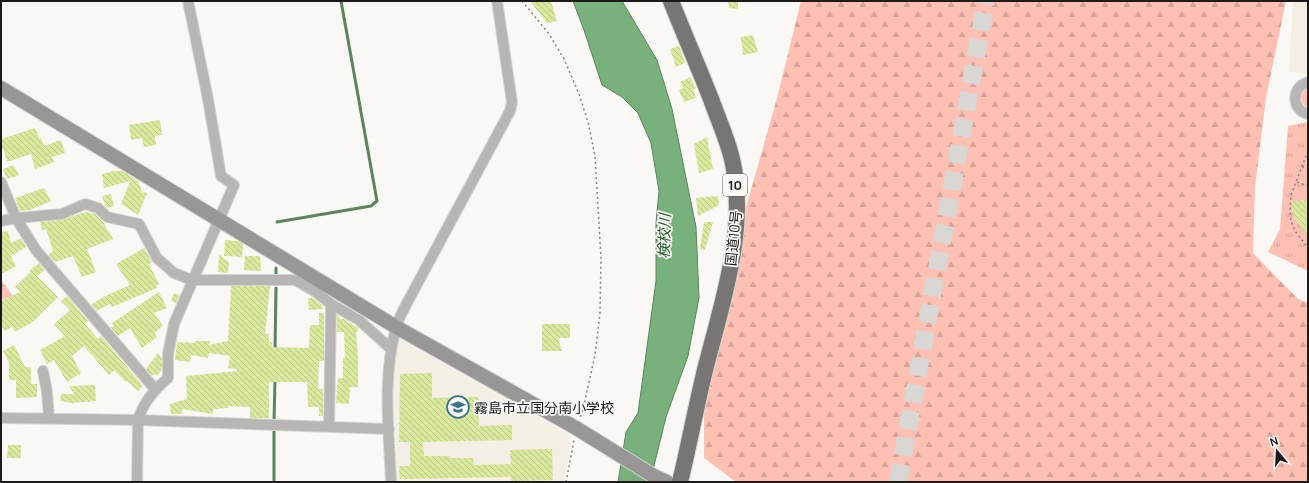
<svg xmlns="http://www.w3.org/2000/svg" width="1309" height="483" viewBox="0 0 1309 483" font-family="Manrope,'Noto Sans JP',sans-serif">
  <style>
    .built { fill: #f3efe4 }
    .grass { fill: url(#grass-tufts) }
    .forest { fill: url(#forest-firs) }
    .water { fill: #78b17b; stroke: #5c845e }
    .lines { fill: none; stroke-linecap: round; stroke-linejoin: round }
    .stream { stroke: #5c845e; stroke-width: 3 }
    .building { fill: url(#building-back-hatch) }
    .motorway-tunnel { stroke: #d8d7d4; stroke-width: 18; stroke-dasharray: 18 9; stroke-linecap: butt }
    .minor-casing { stroke: #d6d5d2; stroke-width: 12 }
    .secondary-casing { stroke: #d6d5d2; stroke-width: 16 }
    .trunk-casing { stroke: #d6d5d2; stroke-width: 18 }
    .path { stroke: #838280; stroke-width: 1.5; stroke-dasharray: 2 3; stroke-linecap: butt }
    .minor { stroke: #b8b6b5; stroke-width: 10 }
    .secondary { stroke: #989795; stroke-width: 14 }
    .trunk { stroke: #787674; stroke-width: 16 }
    .labels { text-anchor: middle; dominant-baseline: central; stroke-width: 3.5; stroke-linejoin: round; paint-order: stroke }
    .shield { fill: #f9f8f5; stroke: #5e5d5c; stroke-width: 1 }
    .shield-label { font-size: 13px; font-weight: bold; fill: #1c1b1a }
    .street-label { font-size: 14px; fill: #1c1b1a; stroke: #f9f8f5 }
    .poi-label { font-size: 14px; fill: #1c1b1a; stroke: #f9f8f5; text-anchor: start }
    .water-label { font-size: 15px; font-style: italic; fill: #1c5825; stroke: #f9f8f5 }
  </style>
  <defs>
    <pattern id="grass-tufts" width="24" height="20" patternUnits="userSpaceOnUse"><rect width="24" height="20" fill="#fdc0b3"/><path d="M3 7l-1-3M5 7V3M7 7l1-3M15 17l-1-3M17 17v-4M19 17l1-3" fill="none" stroke="#d8a499"/></pattern>
    <pattern id="forest-firs" width="22" height="20" patternUnits="userSpaceOnUse"><rect width="22" height="20" fill="#fdc0b3"/><path d="M5 1l3.5 6h-7zM16 11l3.5 6h-7z" fill="#d8a499"/></pattern>
    <pattern id="building-back-hatch" width="6" height="6" patternUnits="userSpaceOnUse"><rect width="6" height="6" fill="#d9e89c"/><path d="M-1 5l2 2M0 0l6 6M5-1l2 2" fill="none" stroke="#bac686"/></pattern>
  </defs>
  <rect width="100%" height="100%" fill="#f9f8f5"/>
  <path class="built" d="M1293 1H1308V75L1289 71Z
    M397 338 568 434 571 445 564 482H396L394 381Z"/>
  <path class="grass" d="M1308 88V108C1299 103 1299 93 1308 88Z
    M1308 122V271L1268 252 1280 229 1288 126Z
    M1 280 13 296 1 300Z"/>
  <path class="forest" d="M801 1H1286L1266 98 1255 187 1253 253 1298 299 1308 303V482H736L704 458V410L709 356 732 257 777 98Z"/>
  <path class="water" d="M573 1H622L657 60 672 109 696 227 699 298 688 356 666 417 650 482H618L626 432 638 413 656 281V223L659 191 651 143 638 113 622 97 602 85 584 30Z"/>
  <g class="lines">
    <path class="stream" d="M277 222 371 206 377 201 341 1
      M276 278V268
      M275 350 276 288
      M274 422 275 380
      M274 482V430"/>
  </g>
  <path class="building" d="M530 1H551L557 21 547 23Z
    M728 1H738V9L729 8Z
    M753 35 758 52 743 55 741 37Z
    M679 46 685 63 676 67 670 49Z
    M690 77 696 88 693 89 696 98 684 102 679 90 683 88 680 82Z
    M160 120 162 135 155 136 156 145 144 147 142 138 131 140 129 125Z
    M35 128 40 139 41 138 44 146 61 140 65 153 52 157 54 162 35 169 31 154 7 162 3 148 1 149V139Z
    M707 137 713 169 699 173 694 144Z
    M13 165 19 175 7 179 3 169Z
    M114 171H122L138 181 142 192 147 193 138 215 121 204 130 181 104 188 102 174Z
    M44 188 51 201 30 210 20 211 15 198Z
    M111 194 114 206 107 208 105 205 102 196Z
    M718 196 719 205 698 216 696 198Z
    M1308 200V237L1294 217 1292 208V201Z
    M87 212 95 214 103 222 113 239 87 249 96 272 82 277 73 256 55 262 49 256V254L53 251 46 229 42 230 40 222 63 220 82 213Z
    M704 222H713L705 250 700 249Z
    M8 231 11 243 21 238 26 247 11 256 16 266 1 274V232Z
    M225 240 238 241 243 244 242 257 224 256Z
    M144 248 152 262 149 264 159 284 156 286 157 288 112 307 109 304 97 311 91 305 103 297 130 285 116 264Z
    M219 255 229 262 228 273 218 272Z
    M245 256H260L261 271 244 270Z
    M39 263 45 270 37 276 58 297 34 321 15 332 12 327 5 331 1 325V301L20 292 15 287 31 272 29 271Z
    M231 286H270L265 334H269V342H272V347L309 348 310 325H319V313H324V361H319L318 389H323V416H319V407H308L307 382H269V418H250V407L228 406V408L213 409V414L182 409V414H171L170 404 187 399 186 376 237 371V369L228 368 230 356 209 353 208 358 191 355 190 362 175 360 177 342 195 343V341H210L209 345 228 341Z
    M159 292 167 308 154 313 163 326 154 333 157 337 142 348 130 328 118 336 111 328 114 326 112 323Z
    M174 293 180 295 176 303 171 301Z
    M67 296 88 321 85 324 98 339 101 336 143 386 138 391 127 381 126 382 114 370 109 375 84 346 72 356 81 373 67 382 54 360 47 364 40 350 65 336 54 324 70 310 61 301Z
    M308 298H313L323 306V309L309 310Z
    M337 315 340 317V319H344L346 320 347 323H351L358 328V332H356L358 358V387H350L349 404 336 403 338 378H343V358H345L344 332H337Z
    M542 324H570V338H558L562 351H542Z
    M14 345 25 367H31V384H37V397L16 398V380H9V363L3 351Z
    M158 353 162 358V369L157 376 155 374 152 376 146 369Z
    M432 373V398L478 397 479 426 512 425V440L423 442 424 456H450V458H473L474 465 511 464 510 450 552 449 553 480 511 481V477L400 479 399 466H410V442H399L400 374Z
    M95 385 96 401 72 403 60 401 61 394H74L69 386Z
    M8 445H21V458H7Z"/>
  <g class="lines">
    <path class="motorway-tunnel" d="M898 482 986 1"/>
    <g class="minor-casing">
      <path id="minor" d="M1308 82C1291 87 1291 110 1308 114
        M1 182 16 218 62 214 85 204 98 208 107 217 139 224 157 258 174 273 192 280H295L316 292 331 304 359 320 391 349
        M1 221 16 218 36 250 155 389
        M43 371 47 392 49 419
        M1 418 138 420 389 429
        M329 426 331 304
        M137 482 138 420C143 403 155 389 168 378V354L174 324 234 185 221 176 208 99 188 1
        M391 482C389 431 382 378 396 328 398 319 403 311 407 303L510 111 512 102 497 1"/>
    </g>
    <g class="secondary-casing">
      <path id="secondary" d="M1 88 396 327 576 428 652 475 667 482"/>
    </g>
    <g class="trunk-casing">
      <path id="trunk" d="M671 1C684 34 698 66 711 99 718 119 727 138 732 159 748 228 722 303 705 370 696 407 689 445 680 482"/>
    </g>
    <path class="path" d="M522 1 549 34 564 59 579 94 588 122 595 156 601 258 600 313 595 355 583 409 580 418
      M1308 151 1291 195 1290 211 1291 221 1295 231 1308 248
      M1302 167H1308
      M1297 182 1308 186
      M566 482 574 440"/>
    <use href="#minor" class="minor"/>
    <use href="#secondary" class="secondary"/>
    <use href="#trunk" class="trunk"/>
  </g>
  <defs>
    <g id="school-ring" transform="scale(1.15)"><circle r="9.5" fill="#f9f8f5" stroke="#3b728d" stroke-width="1.5"/><path d="M0-5L7-2L0 1L-7-2ZM-4 1L0 2.5L4 1V4Q0 6-4 4Z" fill="#3b728d"/></g>
  </defs>
  <g fill-rule="evenodd">
    <use href="#school-ring" x="458" y="407"/>
  </g>
  <g class="labels">
    <rect class="shield" x="723" y="174" width="24" height="22" rx="3"/>
    <g class="shield-label">
      <text x="735" y="185">10</text>
    </g>
    <g class="street-label">
      <text transform="translate(733 238) rotate(-84)">国道10号</text>
    </g>
    <g class="poi-label">
      <text x="474" y="407">霧島市立国分南小学校</text>
    </g>
    <g class="water-label">
      <text transform="translate(664 236) rotate(-88)">検校川</text>
    </g>
  </g>
  <rect width="1309" height="483" fill="none" stroke="#1c1b1a" stroke-width="4"/>
  <g transform="translate(1277 451) rotate(342)" stroke="#f9f8f5" stroke-width="3" paint-order="stroke">
  <path d="M0-3L7 15L0 10L-7 15Z" fill="#1c1b1a"/>
  <text y="-6" font-size="11" font-weight="bold" text-anchor="middle" fill="#1c1b1a">N</text>
  </g>
</svg>
